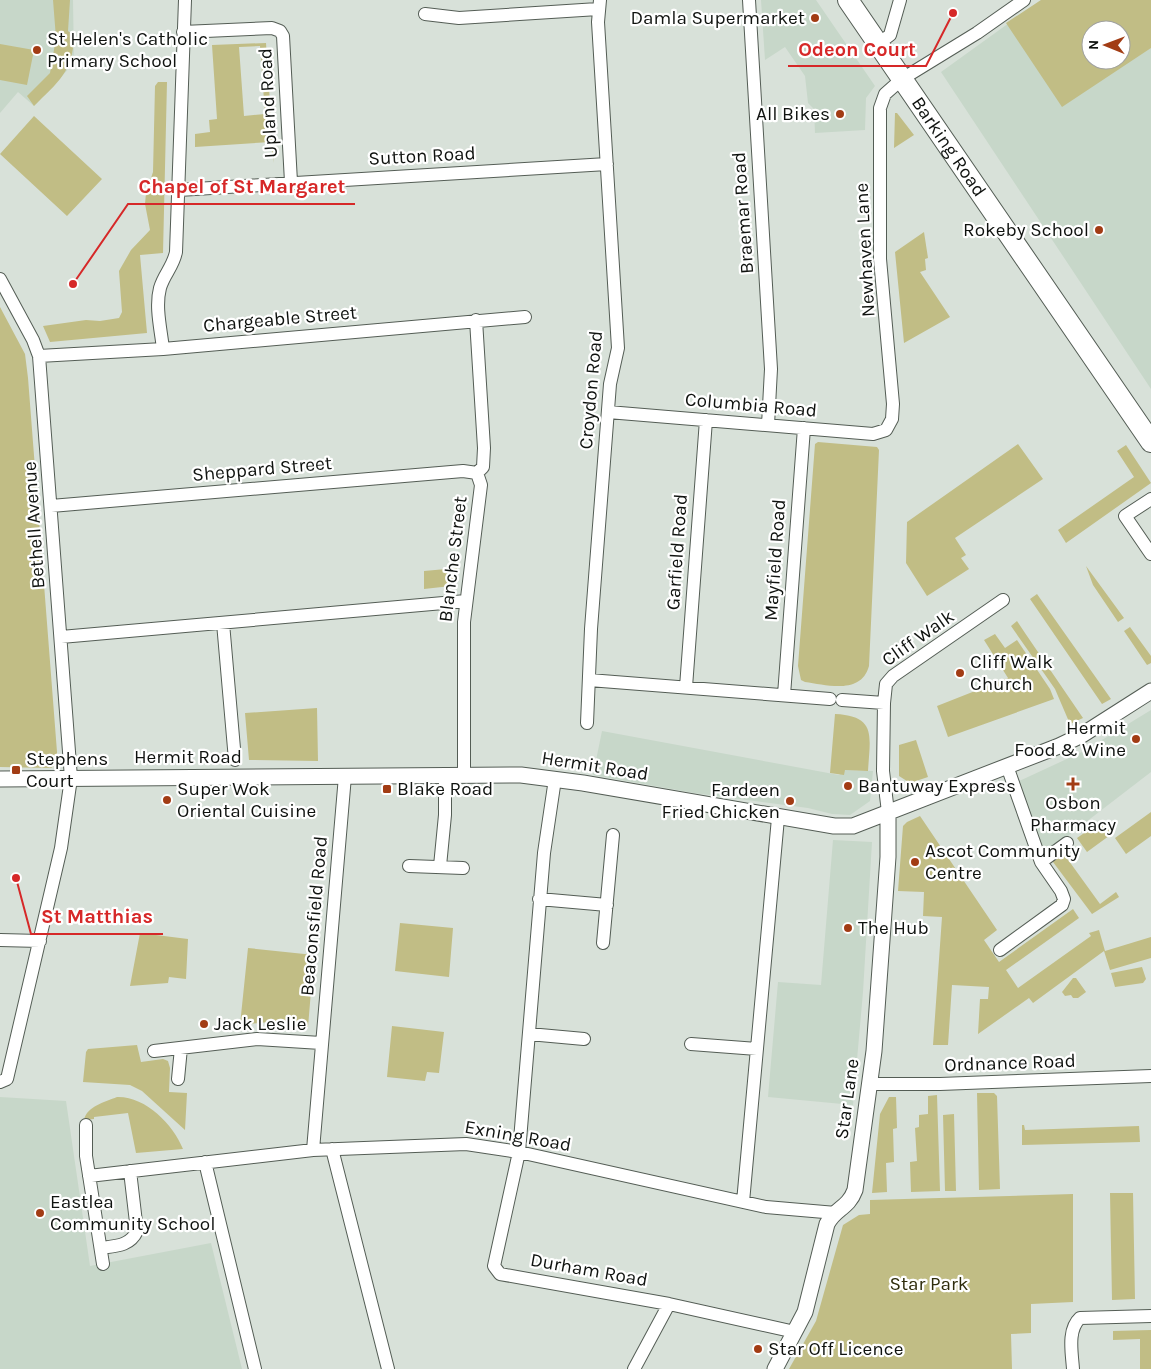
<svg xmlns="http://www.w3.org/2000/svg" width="1151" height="1369" viewBox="0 0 1151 1369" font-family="Karla,sans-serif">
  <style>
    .built { fill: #c7d7c9; fill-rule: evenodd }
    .green { fill: #c1bd85; fill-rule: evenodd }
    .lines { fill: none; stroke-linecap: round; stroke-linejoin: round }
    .minor-casing { stroke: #545d55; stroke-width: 14 }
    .tertiary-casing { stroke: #545d55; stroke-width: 17 }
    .primary-casing { stroke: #545d55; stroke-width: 22 }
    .minor { stroke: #fff; stroke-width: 12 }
    .tertiary { stroke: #fff; stroke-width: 15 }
    .primary { stroke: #fff; stroke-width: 20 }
    .poi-dot { fill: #a23c14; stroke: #fff; stroke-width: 2 }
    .labels { text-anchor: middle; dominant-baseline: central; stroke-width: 4.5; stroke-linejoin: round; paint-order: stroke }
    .poi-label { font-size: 19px; fill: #0f120f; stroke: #fff; text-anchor: start }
    .street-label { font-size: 19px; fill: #0f120f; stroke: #fff }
    .park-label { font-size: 19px; fill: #2e2c0b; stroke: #fff }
    .leader { fill: none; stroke: #d62828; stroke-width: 2 }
    .callout-dot { fill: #d62828; stroke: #fff; stroke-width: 2 }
    .callout-label { font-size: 20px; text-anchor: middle; font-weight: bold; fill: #d62828; stroke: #fff; stroke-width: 4.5; stroke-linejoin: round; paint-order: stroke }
  </style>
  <rect width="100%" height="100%" fill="#d8e1d9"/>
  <path class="built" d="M0 0H73L74 63 34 106 18 92 0 113Z
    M761 0H816L875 86 866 98 865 130 815 133 814 109 808 103 805 76 785 47 765 60Z
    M1041 0H1151V389L941 72ZM1091 30H1121V60H1091Z
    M1151 710V772L1043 855 1015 783 1084 751Z
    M602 731 839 775 845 770 873 771 870 801 850 815 832 814 808 808 694 793 593 775Z
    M833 840 872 842 863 992 853 1105 768 1097 778 982 821 985Z
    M0 1097 66 1101 90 1266 211 1243 242 1369H0Z"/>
  <path class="green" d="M53 0H70L68 31 74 36C73 72 58 82 34 106L27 96 50 73 56 38Z
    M1041 0H1151V48L1062 107 1006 23ZM1091 30H1121V60H1091Z
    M266 43 274 163 271 142 195 147V134L210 132 209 120 217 119 212 45ZM260 46 265 114 244 116 239 47Z
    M0 44 34 50 27 85 0 80Z
    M158 82H167L163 253 140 255 147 333 50 342 43 326 86 320 100 321 119 318 122 312 119 271 131 250 150 230 145 204 146 193 153 172 155 86Z
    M895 113H897L914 135 894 148Z
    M34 116 102 179 67 216 0 154Z
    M924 232 928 258 925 259 926 270 920 272 950 317 904 343 895 252Z
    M0 307 25 354 28 378 57 752V764L51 768 0 767Z
    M818 442 877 447 879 450 869 666C861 695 827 685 805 682L801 680 798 666 815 444Z
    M1018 444 1043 479 955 538 966 555 961 558 969 569 927 596 906 563 907 522Z
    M1126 445 1151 483 1066 543 1058 530 1134 477 1117 451Z
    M1086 566 1124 618 1118 622 1093 585Z
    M457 568 455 581 451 586 424 589V571Z
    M1037 594 1111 699 1102 704 1030 599Z
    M1017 621 1025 633 1083 718 1070 724 1055 689 1011 626Z
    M1130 627 1151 656V663L1147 665 1124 631Z
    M995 634 1005 648 1017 640 1050 689 1054 699 948 737 937 706 1008 678 984 640Z
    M317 708 318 761 249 760 245 713Z
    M835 714C877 716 870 736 868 771L845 770 844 775 830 773Z
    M916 740 928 777 910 783 899 776V745Z
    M1151 812V836L1126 854 1115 838Z
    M920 816 997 930 984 940 999 962 1073 909 1079 918 1006 970 1018 988 1091 936 1089 933 1099 930 1105 951 1151 937V958L1110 970 1104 951 1033 1003 1029 998 978 1034 980 999H988L989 987 952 985 948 1045H933L942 917 923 916 924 892 898 891 903 826 907 822Z
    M1100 822 1105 829 1109 827 1113 833 1087 852 1077 838Z
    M1061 850 1100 904 1116 892 1119 897 1092 914 1050 858Z
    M400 923 453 928 449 977 395 971Z
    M140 933 188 939 186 979 169 977 168 983 130 986Z
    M248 948 314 955 308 1027 269 1022 240 1025Z
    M1142 967 1146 979 1143 983 1115 987 1111 973Z
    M1073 978H1076L1086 992 1078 998H1073L1071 995 1065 996 1062 992Z
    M392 1026 444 1032 439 1073 427 1072 425 1081 387 1077Z
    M137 1045 141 1062 163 1059 168 1061 170 1068 169 1092 187 1093 185 1130 142 1091 130 1085 83 1082 86 1052 88 1049Z
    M977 1093H994L997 1096 1000 1189 979 1190Z
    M937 1095 940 1191 911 1192 910 1162 917 1161 915 1128 919 1127V1115L928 1114V1096Z
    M117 1097C145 1096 173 1124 183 1149L136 1153 128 1113 94 1117V1119L84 1120C87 1106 105 1102 117 1097Z
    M889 1097H896L897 1128 893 1129 894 1162 886 1163 887 1192 872 1193 880 1114Z
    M954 1114 956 1191H945L943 1115Z
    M1022 1125H1024L1025 1130 1139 1126 1140 1142 1022 1145Z
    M1110 1193H1133L1135 1299 1112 1300Z
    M1073 1194V1302L1031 1304V1333L1011 1334 1012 1369H789L816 1321 843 1225 859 1215 870 1214V1200Z
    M1151 1330V1369H1140V1339L1113 1340V1331Z"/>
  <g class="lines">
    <g class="minor-casing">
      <path id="minor" d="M749 0 771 369 768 425
        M425 14 459 18 598 9
        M183 32 272 28 280 31 283 36 291 182
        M878 44 890 35 900 0
        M179 190 607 164
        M0 279 33 340 39 356 71 778 61 848 7 1079 0 1082
        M476 320 484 448 483 467 477 473
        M163 349C161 330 155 307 160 288 164 274 173 267 176 252L185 0
        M39 356 163 349 525 317
        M608 412 873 434 886 430 892 419 893 404 880 259V108L885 94 902 79 977 33 1024 0
        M1151 499 1125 516 1151 554
        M51 506 463 471 477 473
        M223 623 235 760
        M61 637 466 601
        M589 680 830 699
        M686 687 706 420
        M784 695 804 428
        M842 700 884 703
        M587 723 591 629 610 384 618 348 598 22 600 0
        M464 776V622L481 485 477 473
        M555 779 544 853 519 1152 494 1266 500 1274 669 1304 795 1332
        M888 812 883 771 884 703 886 684 893 676 1003 600
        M1041 862 1067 843
        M409 866 463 868
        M440 866 445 815V776
        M539 899 607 905
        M0 940 40 941
        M603 943 613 835
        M1000 950 1062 905 1064 899 1061 891 1041 862 1007 766
        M529 1034 584 1039
        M691 1044 757 1049
        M154 1051 257 1039 321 1043
        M178 1079 181 1048
        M870 1084H940L1151 1076
        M86 1125V1156L103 1264
        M332 1149 388 1369
        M313 1150 345 776
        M205 1162 255 1369
        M89 1176 313 1150 466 1144 519 1152 766 1207 836 1213
        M743 1202 778 818
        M101 1248C116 1246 130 1246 137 1231L130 1171
        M634 1369 669 1304
        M1073 1369C1072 1353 1067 1330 1080 1318L1151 1316"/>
    </g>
    <g class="tertiary-casing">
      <path id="tertiary" d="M0 779 521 775 583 783 834 826H853L1059 746 1082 735 1151 691
        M775 1369 805 1312 827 1224C835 1208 848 1209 855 1190L874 1051 888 857V812"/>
    </g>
    <g class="primary-casing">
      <g id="primary">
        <path id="s1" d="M848 0 1151 442"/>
      </g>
    </g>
    <use href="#minor" class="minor"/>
    <use href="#tertiary" class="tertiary"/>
    <use href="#primary" class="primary"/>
  </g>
  <g class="poi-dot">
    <circle cx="815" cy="18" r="5"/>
    <circle cx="37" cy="50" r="5"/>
    <circle cx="840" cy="114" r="5"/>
    <circle cx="1099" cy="230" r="5"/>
    <circle cx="960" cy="673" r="5"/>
    <circle cx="1136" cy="739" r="5"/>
    <rect x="11" y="765" width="10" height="10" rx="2.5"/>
    <path d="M1070.5 776.5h5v5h5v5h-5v5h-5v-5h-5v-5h5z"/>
    <circle cx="848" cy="786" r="5"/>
    <rect x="382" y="784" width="10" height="10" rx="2.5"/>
    <circle cx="167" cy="800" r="5"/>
    <circle cx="790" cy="801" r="5"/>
    <circle cx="915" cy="862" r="5"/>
    <circle cx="848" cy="928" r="5"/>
    <circle cx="204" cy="1024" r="5"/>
    <circle cx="40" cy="1213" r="5"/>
    <circle cx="758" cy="1349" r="5"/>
  </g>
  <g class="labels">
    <g class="poi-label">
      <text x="805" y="18" text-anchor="end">Damla Supermarket</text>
      <text x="47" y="39">St Helen's Catholic<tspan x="47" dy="22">Primary School</tspan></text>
      <text x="830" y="114" text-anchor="end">All Bikes</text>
      <text x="1089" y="230" text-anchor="end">Rokeby School</text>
      <text x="970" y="662">Cliff Walk<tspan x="970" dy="22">Church</tspan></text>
      <text x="1126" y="728" text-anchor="end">Hermit<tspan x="1126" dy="22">Food &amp; Wine</tspan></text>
      <text x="26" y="759">Stephens<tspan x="26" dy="22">Court</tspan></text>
      <text x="858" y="786">Bantuway Express</text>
      <text x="177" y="789">Super Wok<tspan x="177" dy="22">Oriental Cuisine</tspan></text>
      <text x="397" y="789">Blake Road</text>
      <text x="780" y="790" text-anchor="end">Fardeen<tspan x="780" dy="22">Fried Chicken</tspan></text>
      <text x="1073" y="803" text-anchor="middle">Osbon<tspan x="1073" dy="22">Pharmacy</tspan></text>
      <text x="925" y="851">Ascot Community<tspan x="925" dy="22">Centre</tspan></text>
      <text x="858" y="928">The Hub</text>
      <text x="214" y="1024">Jack Leslie</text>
      <text x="50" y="1202">Eastlea<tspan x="50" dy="22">Community School</tspan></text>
      <text x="768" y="1349">Star Off Licence</text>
    </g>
    <g class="street-label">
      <text transform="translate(268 103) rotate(-93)">Upland Road</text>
      <text stroke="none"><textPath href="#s1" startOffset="178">Barking Road</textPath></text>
      <text transform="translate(422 156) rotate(-3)">Sutton Road</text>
      <text transform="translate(743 213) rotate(-94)">Braemar Road</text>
      <text transform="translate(865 250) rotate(-93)">Newhaven Lane</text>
      <text transform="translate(280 319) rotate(-5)">Chargeable Street</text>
      <text transform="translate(591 390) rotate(-85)">Croydon Road</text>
      <text transform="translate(751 405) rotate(5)">Columbia Road</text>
      <text transform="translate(262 469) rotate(-5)">Sheppard Street</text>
      <text transform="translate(34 525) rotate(-94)">Bethell Avenue</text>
      <text transform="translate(677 552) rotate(-86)">Garfield Road</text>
      <text transform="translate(453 559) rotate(-83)">Blanche Street</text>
      <text transform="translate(775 560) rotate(-86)">Mayfield Road</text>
      <text transform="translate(918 638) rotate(-35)">Cliff Walk</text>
      <text x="188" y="757">Hermit Road</text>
      <text transform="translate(595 766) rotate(9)">Hermit Road</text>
      <text transform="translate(314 916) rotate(-85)">Beaconsfield Road</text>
      <text transform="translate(1010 1063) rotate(-2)">Ordnance Road</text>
      <text transform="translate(847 1099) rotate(-82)">Star Lane</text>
      <text transform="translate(518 1136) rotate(10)">Exning Road</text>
      <text transform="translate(589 1270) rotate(10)">Durham Road</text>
    </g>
    <g class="park-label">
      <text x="929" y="1284">Star Park</text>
    </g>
  </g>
  <path class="leader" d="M953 13L926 66H788M73 284L128 204H355M16 878L31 934H163"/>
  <g class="callout-dot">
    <circle cx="953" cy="13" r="5"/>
    <circle cx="73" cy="284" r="5"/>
    <circle cx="16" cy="878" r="5"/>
  </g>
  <g class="callout-label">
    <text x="857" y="56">Odeon Court</text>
    <text x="242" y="193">Chapel of St Margaret</text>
    <text x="97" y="923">St Matthias</text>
  </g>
  <g transform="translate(1106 45) rotate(271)"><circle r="24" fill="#ffffff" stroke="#9fa09f"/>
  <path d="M0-4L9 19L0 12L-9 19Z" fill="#a23c14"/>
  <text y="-8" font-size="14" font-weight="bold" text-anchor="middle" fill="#0f120f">N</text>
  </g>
</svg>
